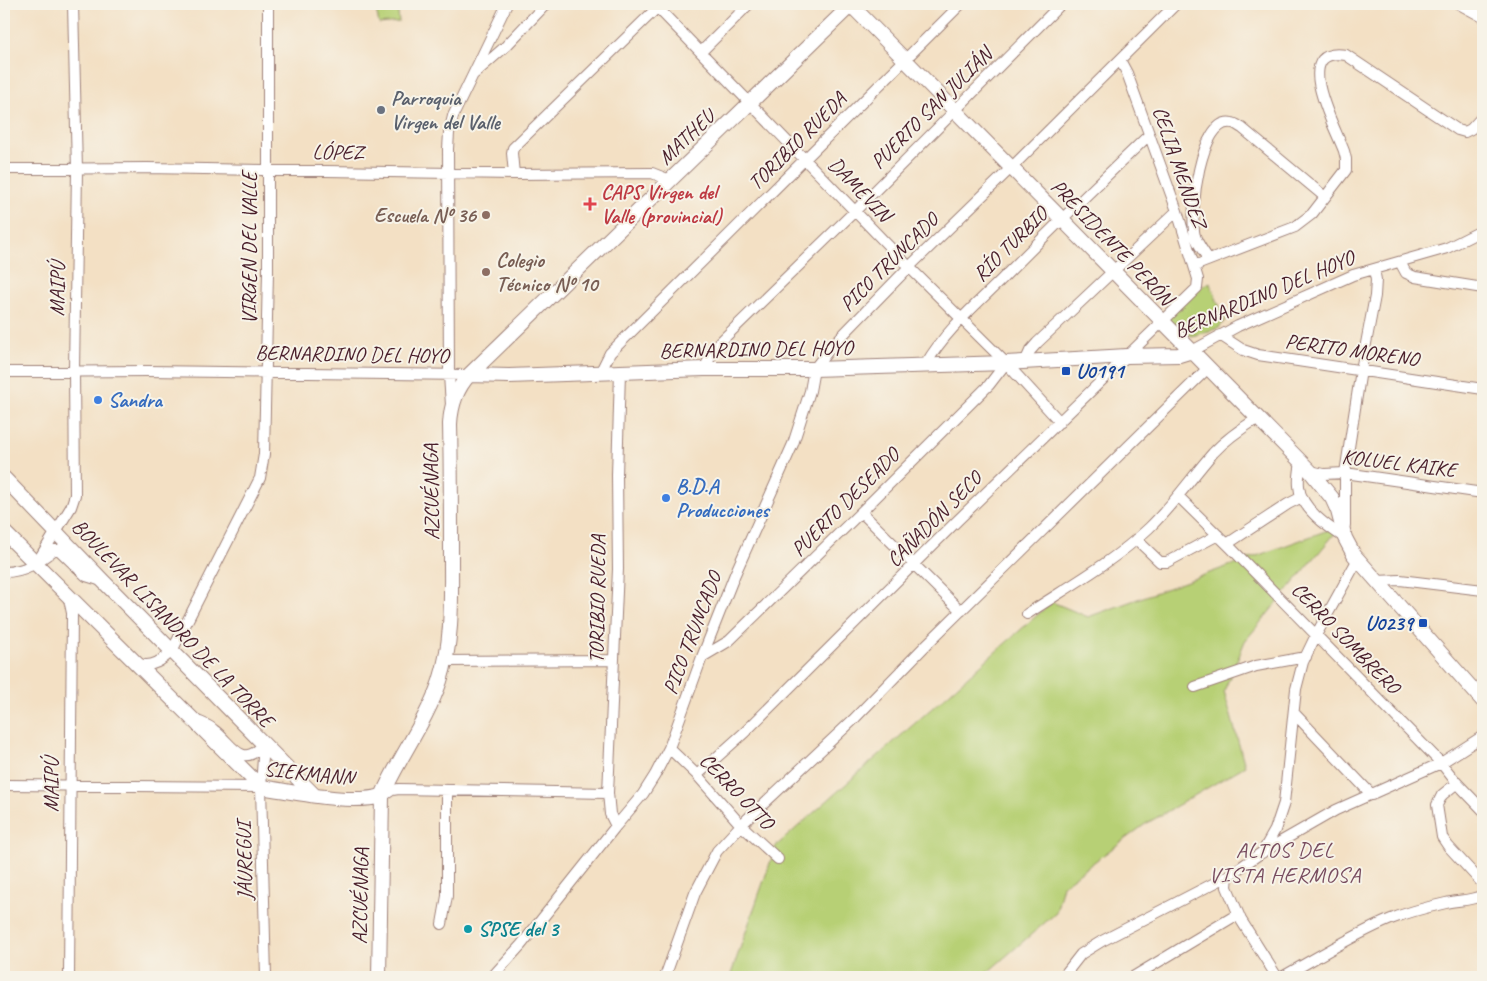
<svg xmlns="http://www.w3.org/2000/svg" width="1487" height="981" viewBox="0 0 1487 981" font-family="Caveat,sans-serif">
  <style>
    .green { fill: #b7d075; stroke: #807850 }
    .lines { fill: none; stroke-linecap: round; stroke-linejoin: round }
    .minor-casing { stroke: #9e8078; stroke-width: 12 }
    .tertiary-casing { stroke: #9e8078; stroke-width: 16 }
    .minor { stroke: #fff; stroke-width: 10 }
    .tertiary { stroke: #fff; stroke-width: 14 }
    .worship-dot { fill: #6b7280; stroke: #f7f3e8; stroke-width: 2 }
    .health-dot { fill: #e0444e; stroke: #f7f3e8; stroke-width: 2 }
    .education-dot { fill: #8d6e63; stroke: #f7f3e8; stroke-width: 2 }
    .transit-dot { fill: #1a4fb4; stroke: #f7f3e8; stroke-width: 2 }
    .shop-dot { fill: #3f7fe0; stroke: #f7f3e8; stroke-width: 2 }
    .culture-dot { fill: #0f9aa8; stroke: #f7f3e8; stroke-width: 2 }
    .labels { text-anchor: middle; dominant-baseline: central; stroke-width: 4; stroke-linejoin: round; paint-order: stroke }
    .worship-label { font-size: 21px; font-weight: bold; fill: #5b616d; stroke: #f7f3e8; text-anchor: start }
    .street-label { font-size: 21px; fill: #4a1f2b; stroke: #f7f3e8 }
    .health-label { font-size: 21px; font-weight: bold; fill: #be3a42; stroke: #f7f3e8; text-anchor: start }
    .education-label { font-size: 21px; font-weight: bold; fill: #785e54; stroke: #f7f3e8; text-anchor: end }
    .transit-label { font-size: 21px; font-weight: bold; fill: #164399; stroke: #f7f3e8; text-anchor: start }
    .shop-label { font-size: 21px; font-weight: bold; fill: #366cbe; stroke: #f7f3e8; text-anchor: start }
    .culture-label { font-size: 21px; font-weight: bold; fill: #0d838f; stroke: #f7f3e8; text-anchor: start }
    .neighbourhood-label { font-size: 22px; letter-spacing: 1px; fill: #784c5f; stroke: #f7f3e8 }
  </style>
  <rect width="100%" height="100%" fill="#f7f3e8"/>
  <filter id="ink" filterUnits="userSpaceOnUse"><feTurbulence type="fractalNoise" baseFrequency=".02" numOctaves="2"/><feDisplacementMap in="SourceGraphic" scale="10" xChannelSelector="R" yChannelSelector="G"/><feConvolveMatrix kernelMatrix="1 2 1 2 8 2 1 2 1" color-interpolation-filters="sRGB"/></filter>
  <filter id="wash" filterUnits="userSpaceOnUse"><feTurbulence type="fractalNoise" baseFrequency=".0096" numOctaves="4" result="noise"/><feDisplacementMap in="SourceGraphic" scale="20" xChannelSelector="R" yChannelSelector="G"/><feGaussianBlur stdDeviation="1.12" result="paint"/><feColorMatrix in="noise" values="0 0 0 0 0 0 0 0 0 0 0 0 0 0 0 0 0 1.4 0 .05"/><feComposite in="paint" operator="in"/></filter>
  <g filter="url(#wash)">
    <rect width="100%" height="100%" fill="#f3e0c4"/>
    <path class="green" d="M375 4H397L399 22 379 24Z
      M1210 283 1225 320 1219 328 1192 336 1162 322 1197 288Z
      M1342 525 1245 641 1224 691 1245 766 1144 825 1063 885 1056 913 982 977H730L776 846 1052 602 1088 617Z"/>
  </g>
  <g filter="url(#ink)">
    <g class="lines">
      <g class="minor-casing">
        <path id="minor" d="M654 4 909 267 1006 363 1060 422
          M1459 4 1483 17
          M701 52 749 4
          M474 74 506 46 546 4
          M4 169 147 168 514 174 652 173 670 180
          M514 174 512 153 513 148 661 4
          M1209 260C1204 252 1198 245 1195 236 1189 215 1200 116 1232 123 1235 123 1240 127 1242 128L1325 197
          M1400 262 1406 273 1415 277 1483 288
          M1194 266 1295 227 1312 214 1346 170V159L1344 151C1336 129 1289 45 1346 55L1458 130 1465 132 1471 129 1483 116
          M1220 335 1243 350 1258 355 1483 389
          M1192 351 1238 326 1353 275 1447 248 1483 230
          M1025 362 1030 351 1037 343 1177 211
          M926 364C945 331 975 306 1002 279 1050 230 1099 183 1149 135
          M704 369 716 346 855 211 1061 4
          M4 372 147 371 469 375
          M600 373 610 353 616 347 961 4
          M451 405 449 375 448 149 449 133 453 116 507 4
          M1301 462C1300 469 1298 478 1299 486 1300 508 1328 527 1345 538
          M1310 471 1324 474 1345 473 1483 493
          M1178 496 1231 548 1441 763 1457 783 1483 810
          M861 512 961 611
          M1345 525V473L1361 370 1375 296 1376 280 1374 269
          M1136 539 1160 562H1167L1218 535
          M1227 544 1288 504 1302 497
          M36 564 71 507 75 495 74 371 77 170 73 4
          M4 572C25 572 38 562 54 550H59L86 576 102 581
          M1376 581 1400 580 1483 590
          M68 595 72 613 69 977
          M1027 614C1068 587 1113 562 1149 528 1173 505 1191 478 1213 453 1226 439 1242 428 1258 418
          M702 657 729 641 861 512 989 385 1006 363
          M445 661 614 660
          M139 664C153 668 162 660 172 651L260 478 264 454 268 272V4
          M1195 687 1256 666 1306 657
          M1294 713 1372 795
          M200 722C205 724 210 726 214 730 231 742 242 772 264 743
          M264 743 261 787 266 977
          M669 748 697 775 741 825 778 859
          M697 775 745 732 958 520 1197 288 1198 279 1177 211 1127 73 1120 60
          M1457 783 1442 795 1437 805 1442 837 1448 846 1483 884
          M4 785 261 787
          M383 796 392 790 399 789 608 793
          M616 826 610 814 608 793 618 569 617 475 620 372
          M1262 853 1275 830 1284 803 1296 689 1303 662 1316 635 1358 559
          M1228 876 1227 887 1241 920 1277 977
          M442 924 447 896V790
          M492 977 521 945 616 826 643 794 655 775 669 748 702 657 735 574 793 444 810 391 814 369 832 346 909 267 1012 167 1176 4
          M665 977 695 893 717 851 741 825 853 720 928 643 1209 367
          M1063 977 1081 954 1102 941 1228 876 1261 853 1336 810 1441 763 1483 736
          M1133 977 1238 914
          M1282 977C1318 957 1353 935 1391 919 1408 912 1428 907 1446 903 1459 900 1471 901 1483 895"/>
      </g>
      <g class="tertiary-casing">
        <path id="tertiary" d="M851 5 1310 471 1332 498 1338 511 1345 538 1354 555 1483 701
          M469 375 509 376 704 369H814L1006 363 1127 356 1179 355 1192 351
          M4 478 103 581 314 795
          M4 532 261 787C295 792 349 805 382 796
          M379 977 382 796C399 757 426 722 440 681 453 641 451 599 451 557 451 512 451 468 450 424 451 405 456 389 469 375L852 4"/>
      </g>
      <use href="#minor" class="minor"/>
      <use href="#tertiary" class="tertiary"/>
    </g>
  </g>
  <circle class="worship-dot" cx="381" cy="110" r="5"/>
  <path class="health-dot" d="M587.5 196.5h5v5h5v5h-5v5h-5v-5h-5v-5h5z"/>
  <g class="education-dot">
    <circle cx="486" cy="215" r="5"/>
    <circle cx="486" cy="272" r="5"/>
  </g>
  <g class="transit-dot">
    <rect x="1061" y="366" width="10" height="10" rx="2.5"/>
    <rect x="1418" y="618" width="10" height="10" rx="2.5"/>
  </g>
  <g class="shop-dot">
    <circle cx="98" cy="400" r="5"/>
    <circle cx="666" cy="498" r="5"/>
  </g>
  <circle class="culture-dot" cx="468" cy="929" r="5"/>
  <g class="labels">
    <g class="worship-label">
      <text x="391" y="98">Parroquia<tspan x="391" dy="24">Virgen del Valle</tspan></text>
    </g>
    <g class="street-label">
      <text transform="translate(931 108) rotate(-45)">PUERTO SAN JULIÁN</text>
      <text transform="translate(686 137) rotate(-44)">MATHEU</text>
      <text transform="translate(797 141) rotate(-45)">TORIBIO RUEDA</text>
      <text transform="translate(338 152) rotate(1)">LÓPEZ</text>
      <text transform="translate(1180 167) rotate(71)">CELIA MENDEZ</text>
      <text transform="translate(860 189) rotate(46)">DAMEVIN</text>
      <text transform="translate(1112 242) rotate(46)">PRESIDENTE PERÓN</text>
      <text transform="translate(1010 244) rotate(-45)">RÍO TURBIO</text>
      <text transform="translate(249 248) rotate(-90)">VIRGEN DEL VALLE</text>
      <text transform="translate(889 262) rotate(-45)">PICO TRUNCADO</text>
      <text transform="translate(57 289) rotate(-89)">MAIPÚ</text>
      <text transform="translate(1264 294) rotate(-23)">BERNARDINO DEL HOYO</text>
      <text transform="translate(756 349) rotate(-1)">BERNARDINO DEL HOYO</text>
      <text transform="translate(1352 350) rotate(8)">PERITO MORENO</text>
      <text transform="translate(352 354) rotate(1)">BERNARDINO DEL HOYO</text>
      <text transform="translate(1399 463) rotate(7)">KOLUEL KAIKE</text>
      <text transform="translate(431 492) rotate(-91)">AZCUÉNAGA</text>
      <text transform="translate(845 502) rotate(-45)">PUERTO DESEADO</text>
      <text transform="translate(934 519) rotate(-45)">CAÑADÓN SECO</text>
      <text transform="translate(597 599) rotate(-89)">TORIBIO RUEDA</text>
      <text transform="translate(173 623) rotate(46)">BOULEVAR LISANDRO DE LA TORRE</text>
      <text transform="translate(692 633) rotate(-69)">PICO TRUNCADO</text>
      <text transform="translate(1346 638) rotate(46)">CERRO SOMBRERO</text>
      <text transform="translate(309 773) rotate(6)">SIEKMANN</text>
      <text transform="translate(51 785) rotate(-90)">MAIPÚ</text>
      <text transform="translate(737 791) rotate(46)">CERRO OTTO</text>
      <text transform="translate(244 861) rotate(-91)">JÁUREGUI</text>
      <text transform="translate(360 896) rotate(-89)">AZCUÉNAGA</text>
    </g>
    <g class="health-label">
      <text x="601" y="192">CAPS Virgen del<tspan x="601" dy="24">Valle (provincial)</tspan></text>
    </g>
    <g class="education-label">
      <text x="476" y="215">Escuela Nº 36</text>
      <text x="496" y="260" text-anchor="start">Colegio<tspan x="496" dy="24">Técnico Nº 10</tspan></text>
    </g>
    <g class="transit-label">
      <text x="1076" y="371">U0191</text>
      <text x="1413" y="623" text-anchor="end">U0239</text>
    </g>
    <g class="shop-label">
      <text x="108" y="400">Sandra</text>
      <text x="676" y="486">B.D.A<tspan x="676" dy="24">Producciones</tspan></text>
    </g>
    <g class="culture-label">
      <text x="478" y="929">SPSE del 3</text>
    </g>
    <g class="neighbourhood-label">
      <text x="1285" y="850">ALTOS DEL<tspan x="1285" dy="25">VISTA HERMOSA</tspan></text>
    </g>
  </g>
  <rect width="1487" height="981" fill="none" stroke="#f7f3e8" stroke-width="20"/>
</svg>
